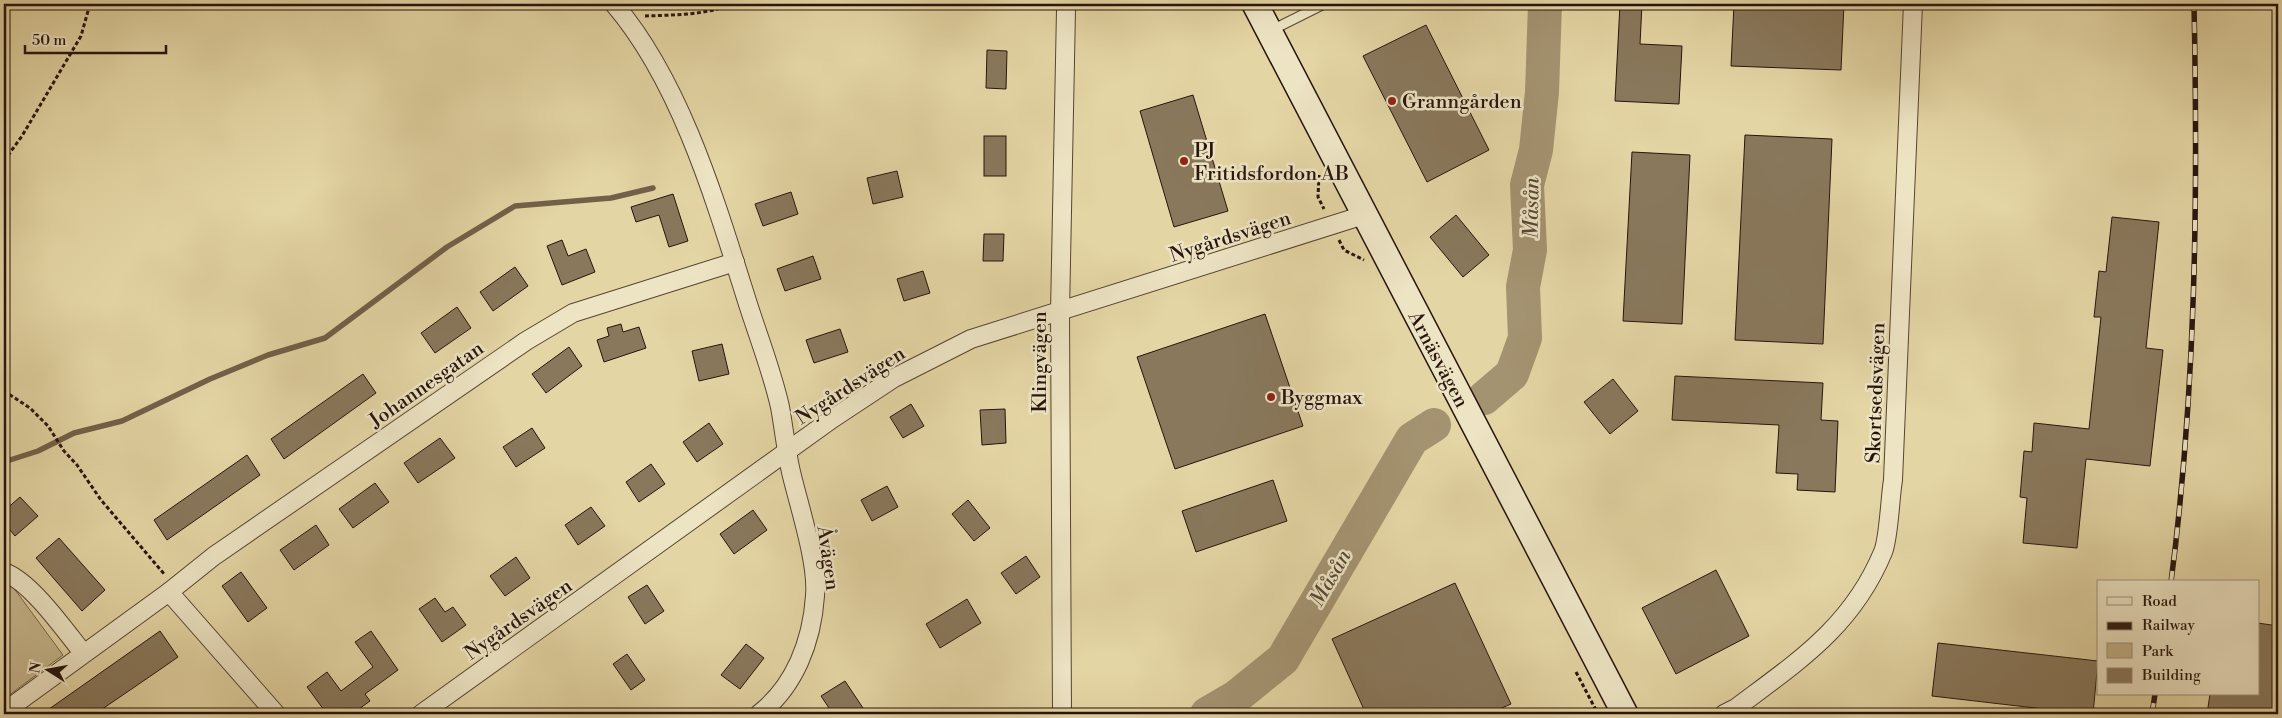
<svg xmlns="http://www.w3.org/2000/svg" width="2282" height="718" font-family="'Libre Bodoni',serif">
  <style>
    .green { fill: #c4b48a; stroke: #76644c }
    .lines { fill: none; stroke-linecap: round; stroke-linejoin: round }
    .stream { stroke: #726049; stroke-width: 5.5 }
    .river { stroke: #a49371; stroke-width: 34 }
    .building { fill: #89785c; stroke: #27140d }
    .lane-casing { stroke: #564433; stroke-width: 11 }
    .street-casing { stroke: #564433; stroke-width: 20 }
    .secondary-casing { stroke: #27140d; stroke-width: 28 }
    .path { stroke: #27140d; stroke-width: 3; stroke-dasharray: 4 2.5; stroke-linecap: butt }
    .lane { stroke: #ede4c4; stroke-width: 9 }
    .street { stroke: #ede4c4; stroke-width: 18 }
    .secondary { stroke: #ede4c4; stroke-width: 25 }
    .rail-casing { stroke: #27140d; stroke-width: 5.5 }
    .rail { stroke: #ede4c4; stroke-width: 4; stroke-dasharray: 11; stroke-linecap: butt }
    .poi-dot { fill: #8f2418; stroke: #ede4c4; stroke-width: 2 }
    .labels { text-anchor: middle; stroke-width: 5; stroke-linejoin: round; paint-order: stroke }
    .poi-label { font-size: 20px; fill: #27140d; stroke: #ede4c4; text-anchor: start }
    .street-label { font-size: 20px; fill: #27140d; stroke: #ede4c4 }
    .water-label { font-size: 21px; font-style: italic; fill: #594735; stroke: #ede4c4 }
  </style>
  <rect width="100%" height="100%" fill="#e4d5a4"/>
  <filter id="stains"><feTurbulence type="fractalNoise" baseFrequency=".004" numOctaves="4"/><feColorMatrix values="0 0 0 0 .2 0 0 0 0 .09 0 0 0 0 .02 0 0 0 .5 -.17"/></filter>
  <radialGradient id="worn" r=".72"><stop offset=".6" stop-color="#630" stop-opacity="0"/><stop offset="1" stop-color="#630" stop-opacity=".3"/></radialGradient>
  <!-- green -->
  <path class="green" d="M4,582L13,587L63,655L4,699Z"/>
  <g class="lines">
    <!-- stream -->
    <path class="stream" d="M4,459L10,460L38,451L74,433L122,421L210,379L268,355L325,338L447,247L515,206L611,198L653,188"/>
    <!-- river -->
    <g class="river">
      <path d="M1484,398L1512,374L1525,338L1523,287L1530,250L1527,185L1536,150L1542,92L1545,4"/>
      <path d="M1207,714L1236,697L1283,659L1412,439L1434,425"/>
    </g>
  </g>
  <!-- building -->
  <g class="building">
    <path d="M1620,4H1642L1640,44L1682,46L1679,104L1615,101Z"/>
    <path d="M1734,4H1844L1841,70L1731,66Z"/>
    <path d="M1426,25L1489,150L1427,182L1363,56Z"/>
    <path d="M987,50L1007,51L1006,89L986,88Z"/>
    <path d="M1193,95L1228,211L1174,227L1140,111Z"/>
    <path d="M1745,135L1832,139L1823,344L1735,340Z"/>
    <rect x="984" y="136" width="22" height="40"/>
    <path d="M1632,152L1690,155L1682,324L1623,321Z"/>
    <path d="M897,171L903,197L873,204L867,178Z"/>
    <path d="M791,192L798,214L763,226L755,204Z"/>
    <path d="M673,194L688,241L669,247L659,215L636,222L631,207Z"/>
    <path d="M1456,215L1489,255L1463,277L1430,237Z"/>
    <path d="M2112,217L2159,222L2146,348L2163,350L2150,466L2086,459L2077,548L2023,543L2027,498L2020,497L2024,451L2032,452L2034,423L2089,429L2101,317H2094L2099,271L2106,272Z"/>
    <path d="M984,234H1004L1003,261H983Z"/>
    <path d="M562,240L568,256L586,249L595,272L562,285L547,246Z"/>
    <path d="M813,256L821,279L785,291L777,269Z"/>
    <path d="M515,267L528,286L493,311L480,292Z"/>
    <path d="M923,271L930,293L904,301L897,279Z"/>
    <path d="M457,307L471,328L435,353L421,333Z"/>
    <path d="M1265,314L1303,426L1175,469L1137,357Z"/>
    <path d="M621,324L623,332L639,327L646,348L604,362L597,340L609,336L607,328Z"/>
    <path d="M840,329L848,352L814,363L806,340Z"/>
    <path d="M722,344L729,374L699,381L692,351Z"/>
    <path d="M569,347L582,366L546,393L532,374Z"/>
    <path d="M363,374L376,393L284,459L271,439Z"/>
    <path d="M1675,376L1823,383L1821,420L1838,421L1835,492L1797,490L1798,474L1776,473L1779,425L1672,420Z"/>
    <path d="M1613,379L1638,411L1610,434L1584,402Z"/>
    <path d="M911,404L924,426L903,438L890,417Z"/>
    <path d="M1005,409L1006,443L982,445L980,410Z"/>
    <path d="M709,423L723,444L697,462L683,442Z"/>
    <path d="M532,428L545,448L516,467L503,447Z"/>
    <path d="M440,438L455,458L418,483L404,463Z"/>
    <path d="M247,455L260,475L167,540L154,520Z"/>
    <path d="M651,464L665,484L639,502L626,482Z"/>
    <path d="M1273,480L1287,521L1196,552L1182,511Z"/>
    <path d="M375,483L389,502L353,528L339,509Z"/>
    <path d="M887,486L898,507L872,521L861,500Z"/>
    <path d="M20,497L38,516L15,536L4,523V511Z"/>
    <path d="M968,500L990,528L974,541L952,514Z"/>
    <path d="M591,507L605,526L578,545L565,525Z"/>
    <path d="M753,510L767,530L734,554L720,534Z"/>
    <path d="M316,525L329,545L294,570L280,550Z"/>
    <path d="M59,538L105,590L82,611L36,558Z"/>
    <path d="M1026,556L1040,577L1016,594L1001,573Z"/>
    <path d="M516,557L530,578L505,596L490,576Z"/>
    <path d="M1716,570L1749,636L1676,674L1642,608Z"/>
    <path d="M241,572L267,608L248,622L222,586Z"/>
    <path d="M1455,583L1511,704L1488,714H1366L1332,639Z"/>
    <path d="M647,585L664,611L645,624L628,597Z"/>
    <path d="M435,598L445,612L453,607L466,625L442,642L419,609Z"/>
    <path d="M967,599L981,623L940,648L926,624Z"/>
    <path d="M2258,623L2278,626V714H2207L2210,694H2258Z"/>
    <path d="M160,631L178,657L155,673L95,714H42Z"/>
    <path d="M371,631L398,670L365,694L370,701L352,714H327L307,687L327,672L341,691L373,667L355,642Z"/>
    <path d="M1938,643L2098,661L2093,714H2043L2044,709L1932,696Z"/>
    <path d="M746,644L764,658L740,689L721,675Z"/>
    <path d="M627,654L645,680L631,690L613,664Z"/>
    <path d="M845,681L867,714H833L821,696Z"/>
  </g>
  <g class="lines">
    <!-- lane casing -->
    <g class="lane-casing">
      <path id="lane" d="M1272,30L1324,4"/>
    </g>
    <!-- street casing -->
    <g class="street-casing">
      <g id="street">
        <path d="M614,4C681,82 716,203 747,301C758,336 772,371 780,407C784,429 786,450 791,472C799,506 818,563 815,596C812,641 795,686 759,714"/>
        <path d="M4,572C31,582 64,629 83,653"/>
        <path d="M169,592L276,714"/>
        <path d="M4,712L169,592L214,556L526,341L573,313L735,262"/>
        <path d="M421,714L832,419L894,378L971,339L1364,215"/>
        <path d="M1062,714L1060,312L1066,10"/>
        <path d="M1724,714L1736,708C1797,662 1852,627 1883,552C1889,538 1890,497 1893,480L1913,4"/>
      </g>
    </g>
    <!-- secondary casing -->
    <g class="secondary-casing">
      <path id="secondary" d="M1255,4L1625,714"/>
    </g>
    <!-- path -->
    <g class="path">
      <path d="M645,16C674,15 706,15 733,4"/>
      <path d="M4,161L22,136L81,36L90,4"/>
      <path d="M1319,175L1318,197L1324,209"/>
      <path d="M1339,240L1344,250L1364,260"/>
      <path d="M4,391L30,408L48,426L64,451L77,465L101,500L165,575"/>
      <path d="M1576,672L1598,714"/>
    </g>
    <!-- lane -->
    <use href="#lane" class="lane"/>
    <!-- street -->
    <use href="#street" class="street"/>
    <!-- secondary -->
    <use href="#secondary" class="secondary"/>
    <!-- rail casing -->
    <g class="rail-casing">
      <g id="rail">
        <path d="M2171,582C2196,390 2198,197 2194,4"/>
        <path d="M2152,714L2155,694"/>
      </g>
    </g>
    <!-- rail -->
    <use href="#rail" class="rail"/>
  </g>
  <!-- markers -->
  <g class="poi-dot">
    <circle cx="1392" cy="101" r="5"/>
    <circle cx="1184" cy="161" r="5"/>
    <circle cx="1271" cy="397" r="5"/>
  </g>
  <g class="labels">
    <!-- poi labels -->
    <g class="poi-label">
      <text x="1402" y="108">Granngården</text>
      <text x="1194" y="157">PJ<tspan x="1194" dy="23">Fritidsfordon AB</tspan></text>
      <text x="1281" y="404">Byggmax</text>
    </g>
    <!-- street labels -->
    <g class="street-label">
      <text transform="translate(1230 236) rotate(-18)" y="7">Nygårdsvägen</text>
      <text transform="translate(1439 359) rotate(62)" y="7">Arnäsvägen</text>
      <text transform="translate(1039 362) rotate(-90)" y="7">Klingvägen</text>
      <text transform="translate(426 384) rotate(-35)" y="7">Johannesgatan</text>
      <text transform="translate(850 385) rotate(-33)" y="7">Nygårdsvägen</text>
      <text transform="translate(1875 393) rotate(-88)" y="7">Skortsedsvägen</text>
      <text transform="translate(829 558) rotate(82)" y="7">Åvägen</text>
      <text transform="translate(518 619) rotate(-35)" y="7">Nygårdsvägen</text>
    </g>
    <!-- water labels -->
    <g class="water-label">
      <text transform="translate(1531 208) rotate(-89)" y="7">Måsån</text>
      <text transform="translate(1330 578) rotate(-60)" y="7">Måsån</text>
    </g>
  </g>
  <!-- margin -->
  <rect width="2282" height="718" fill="none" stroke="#e4d5a4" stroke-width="20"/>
  <rect x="5" y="5" width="2272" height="708" fill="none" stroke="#27140d" stroke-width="2.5"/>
  <rect x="10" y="10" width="2262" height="698" fill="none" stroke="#27140d"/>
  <!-- legend -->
  <rect x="2097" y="580" width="162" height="115" fill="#ede4c4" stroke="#9e917b"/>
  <rect x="2107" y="597" width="25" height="8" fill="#ede4c4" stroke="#9e917b"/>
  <text x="2142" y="606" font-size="15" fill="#27140d">Road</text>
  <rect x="2107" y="622" width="25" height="8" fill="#27140d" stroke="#9e917b"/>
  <text x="2142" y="630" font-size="15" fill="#27140d">Railway</text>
  <rect x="2107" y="643" width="25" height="15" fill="#c4b48a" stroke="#9e917b"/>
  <text x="2142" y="656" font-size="15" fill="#27140d">Park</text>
  <rect x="2107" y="668" width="25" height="15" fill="#89785c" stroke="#9e917b"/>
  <text x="2142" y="680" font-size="15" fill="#27140d">Building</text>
  <!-- north arrow -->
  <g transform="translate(48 670) rotate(281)" stroke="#ede4c4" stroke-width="4" paint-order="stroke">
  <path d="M0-4L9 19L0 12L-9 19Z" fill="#27140d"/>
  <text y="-8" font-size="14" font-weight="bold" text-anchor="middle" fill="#27140d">N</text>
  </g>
  <!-- scale -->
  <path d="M25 45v8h141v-8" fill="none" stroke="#27140d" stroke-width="2.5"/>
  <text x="32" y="45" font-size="15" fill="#27140d" stroke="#ede4c4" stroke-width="4" paint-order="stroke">50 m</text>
  <rect width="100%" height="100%" filter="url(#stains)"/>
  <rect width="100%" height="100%" fill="url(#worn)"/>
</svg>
